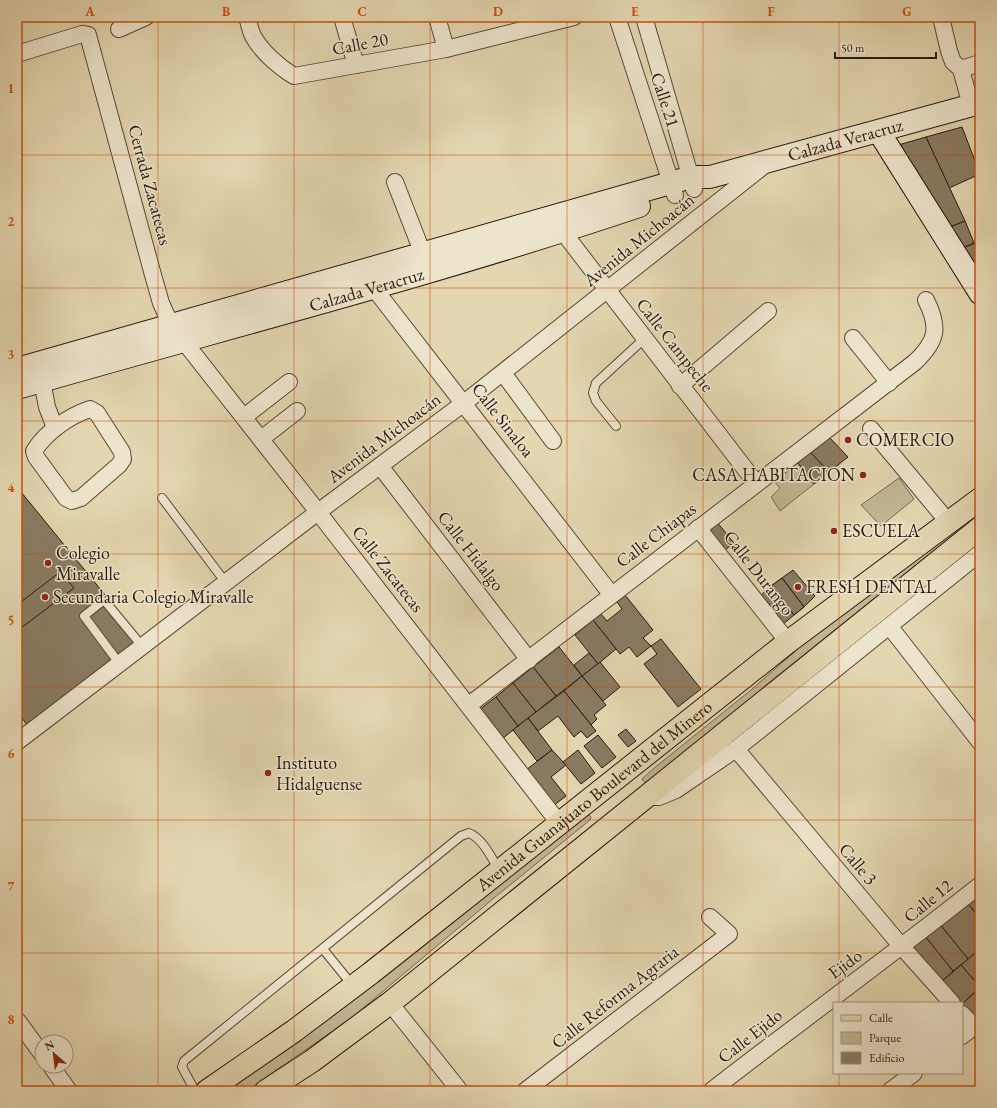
<svg xmlns="http://www.w3.org/2000/svg" width="997" height="1108" font-family="'EB Garamond',serif">
  <style>
    .green { fill: #c3b694; stroke: #766851 }
    .building { fill: #897b62; stroke: #28190e }
    .lines { fill: none; stroke-linecap: round; stroke-linejoin: round }
    .lane-casing { stroke: #574836; stroke-width: 10 }
    .street-casing { stroke: #574836; stroke-width: 18 }
    .secondary-casing { stroke: #28190e; stroke-width: 24 }
    .primary-casing { stroke: #28190e; stroke-width: 24 }
    .lane { stroke: #ede4cc; stroke-width: 8 }
    .street { stroke: #ede4cc; stroke-width: 16 }
    .secondary { stroke: #ede4cc; stroke-width: 22 }
    .primary { stroke: #e3d6b0; stroke-width: 22 }
    .grid { fill: none; stroke: #cb4f0c; stroke-width: 1; stroke-opacity: 0.55 }
    .poi-dot { fill: #8f2418; stroke: #ede4cc; stroke-width: 1.5 }
    .labels { text-anchor: middle; stroke-width: 3; stroke-linejoin: round; paint-order: stroke }
    .street-label { font-size: 18px; fill: #28190e; stroke: #ede4cc }
    .poi-label { font-size: 18px; fill: #28190e; stroke: #ede4cc; text-anchor: start }
    .neatline { fill: none; stroke: #cb4f0c; stroke-width: 1.5 }
    .grid-label { font-size: 13px; text-anchor: middle; font-weight: bold; fill: #cb4f0c }
  </style>
  <rect width="100%" height="100%" fill="#e3d6b0"/>
  <filter id="stains"><feTurbulence type="fractalNoise" baseFrequency=".005" numOctaves="4"/><feColorMatrix values="0 0 0 0 .2 0 0 0 0 .09 0 0 0 0 .02 0 0 0 .5 -.17"/></filter>
  <radialGradient id="worn" r=".72"><stop offset=".6" stop-color="#630" stop-opacity="0"/><stop offset="1" stop-color="#630" stop-opacity=".3"/></radialGradient>
  <!-- green -->
  <g class="green">
    <path d="M798,463L814,484L780,511L771,497L780,488L774,481Z"/>
    <path d="M899,478L914,499L881,526L861,505Z"/>
    <path d="M971,519L974,520L658,775L645,783L642,779L653,769L751,690L824,626Z"/>
    <path d="M589,815L591,817L590,820L494,898L350,1019L246,1091H221L585,816Z"/>
  </g>
  <!-- building -->
  <g class="building">
    <path d="M962,127L980,174L949,188L926,137Z"/>
    <path d="M926,137L965,221L945,229L895,146Z"/>
    <path d="M965,221L974,243L958,250L945,229Z"/>
    <path d="M980,241V277L958,250Z"/>
    <path d="M829,437L848,457L829,472L810,452Z"/>
    <path d="M810,452L829,472L814,484L798,463Z"/>
    <path d="M17,487L141,639L27,725L17,711Z"/>
    <path d="M717,522L734,543L721,553L706,532Z"/>
    <path d="M793,570L815,596L804,607L782,578Z"/>
    <path d="M60,572L74,588L17,631V605Z"/>
    <path d="M782,578L804,607L794,615L771,586Z"/>
    <path d="M782,578L804,607L794,615L771,586Z"/>
    <path d="M771,586L794,615L782,625L759,597Z"/>
    <path d="M625,595L653,630L643,638L651,646L637,657L629,647L620,654L593,620L601,614L607,621L622,609L617,602Z"/>
    <path d="M593,620L616,649L598,664L575,635Z"/>
    <path d="M661,639L701,689L678,707L644,664L657,654L651,646Z"/>
    <path d="M559,647L582,676L556,696L533,667Z"/>
    <path d="M589,653L598,664L582,676L574,665Z"/>
    <path d="M600,662L620,687L603,701L582,676Z"/>
    <path d="M533,667L556,696L536,712L513,683Z"/>
    <path d="M582,676L606,705L594,715L597,719L591,725L564,691Z"/>
    <path d="M513,683L536,712L518,726L496,697Z"/>
    <path d="M564,691L596,731L587,738L581,731L574,737L558,716L538,731L528,718Z"/>
    <path d="M496,697L518,726L502,739L479,710Z"/>
    <path d="M528,718L552,750L537,761L513,730Z"/>
    <path d="M626,729L636,741L628,747L618,735Z"/>
    <path d="M598,735L616,757L602,768L584,746Z"/>
    <path d="M552,750L566,765L551,777L566,796L553,806L526,770Z"/>
    <path d="M578,750L595,773L581,784L563,762Z"/>
    <path d="M980,895V919L966,901Z"/>
    <path d="M966,901L980,919V949L968,959L939,923Z"/>
    <path d="M939,923L968,959L953,971L924,935Z"/>
    <path d="M924,935L953,971L940,983L912,947Z"/>
    <path d="M980,949V987L961,965Z"/>
    <path d="M961,965L980,987L962,1004L957,1003L940,983Z"/>
    <path d="M980,988V1012L971,1019L962,1008V1004Z"/>
  </g>
  <g class="lines">
    <!-- lane casing -->
    <g class="lane-casing">
      <g id="lane">
        <path d="M616,426L596,401L593,393L596,383L644,339"/>
        <path d="M162,498L226,583"/>
        <path d="M119,663L84,616L104,600L142,646"/>
        <path d="M323,949L353,986"/>
        <path d="M195,1091L182,1067L184,1061L461,836L469,833C483,839 491,857 499,870"/>
      </g>
    </g>
    <!-- street casing -->
    <g class="street-casing">
      <g id="street">
        <path d="M247,17C249,23 250,30 253,36C261,51 279,67 294,76L446,49L574,17"/>
        <path d="M342,17L356,65"/>
        <path d="M437,17L446,49"/>
        <path d="M617,17L675,195"/>
        <path d="M644,17L694,189"/>
        <path d="M941,17L949,51L953,62L961,69L971,106"/>
        <path d="M119,29L146,17"/>
        <path d="M17,54L82,34L88,35L153,275L161,303L171,325L318,512L559,823"/>
        <path d="M961,69L980,63"/>
        <path d="M395,182L423,254"/>
        <path d="M563,232L756,483"/>
        <path d="M370,280L373,287L611,594"/>
        <path d="M853,338L889,383"/>
        <path d="M503,373L553,441"/>
        <path d="M42,381L47,407L55,428"/>
        <path d="M680,386L768,311"/>
        <path d="M90,409L97,413L122,452L123,459L119,465L81,498L72,501L66,498L36,457L34,451C46,432 69,416 90,409Z"/>
        <path d="M244,417L289,382"/>
        <path d="M871,429L949,523"/>
        <path d="M261,439L297,411"/>
        <path d="M380,466L529,660"/>
        <path d="M698,528L788,642"/>
        <path d="M890,627L980,742"/>
        <path d="M469,705L915,362C937,341 940,328 926,300"/>
        <path d="M17,742L318,512L464,403L766,164"/>
        <path d="M736,749L902,947L952,1003"/>
        <path d="M648,797H659L676,790L736,749L980,553"/>
        <path d="M390,1003L460,1091"/>
        <path d="M962,1014L974,1027"/>
        <path d="M17,1020L42,1054"/>
        <path d="M962,1036L980,1022"/>
        <path d="M51,1066L69,1091"/>
        <path d="M525,1091L729,934L710,917"/>
        <path d="M711,1091C800,1022 892,955 980,885"/>
        <path d="M890,1091L914,1073"/>
      </g>
    </g>
    <!-- secondary casing -->
    <g class="secondary-casing">
      <g id="secondary">
        <path d="M879,132L980,293"/>
        <path id="s1" d="M17,369L660,186L691,177H710L980,103"/>
        <path id="s2" d="M17,388C225,328 434,275 639,206"/>
      </g>
    </g>
    <!-- primary casing -->
    <g class="primary-casing">
      <g id="primary">
        <path id="s3" d="M207,1091L294,1031L371,973L788,642L980,499"/>
        <path d="M266,1091L312,1061L390,1003L980,528"/>
      </g>
    </g>
    <!-- lane -->
    <use href="#lane" class="lane"/>
    <!-- street -->
    <use href="#street" class="street"/>
    <!-- secondary -->
    <use href="#secondary" class="secondary"/>
    <!-- primary -->
    <use href="#primary" class="primary"/>
  </g>
  <!-- grid -->
  <path class="grid" d="M158,17V1091M294,17V1091M430,17V1091M567,17V1091M703,17V1091M839,17V1003M17,155H980M17,288H980M17,421H980M17,554H980M17,687H980M17,820H980M17,953H980M839,1073V1091"/>
  <!-- markers -->
  <g class="poi-dot">
    <circle cx="848" cy="440" r="4"/>
    <circle cx="863" cy="475" r="4"/>
    <circle cx="834" cy="531" r="4"/>
    <circle cx="48" cy="563" r="4"/>
    <circle cx="798" cy="587" r="4"/>
    <circle cx="45" cy="597" r="4"/>
    <circle cx="268" cy="773" r="4"/>
  </g>
  <g class="labels">
    <!-- street labels -->
    <g class="street-label">
      <text transform="translate(360 44) rotate(-11)" y="6">Calle 20</text>
      <text transform="translate(665 100) rotate(72)" y="6">Calle 21</text>
      <text dy="6" stroke="none"><textPath href="#s1" startOffset="860">Calzada Veracruz</textPath></text>
      <text transform="translate(150 185) rotate(75)" y="6">Cerrada Zacatecas</text>
      <text transform="translate(639 240) rotate(-39)" y="6">Avenida Michoacán</text>
      <text dy="6" stroke="none"><textPath href="#s2" startOffset="363">Calzada Veracruz</textPath></text>
      <text transform="translate(675 345) rotate(52)" y="6">Calle Campeche</text>
      <text transform="translate(503 420) rotate(52)" y="6">Calle Sinaloa</text>
      <text transform="translate(384 438) rotate(-37)" y="6">Avenida Michoacán</text>
      <text transform="translate(656 535) rotate(-37)" y="6">Calle Chiapas</text>
      <text transform="translate(471 551) rotate(52)" y="6">Calle Hidalgo</text>
      <text transform="translate(388 569) rotate(52)" y="6">Calle Zacatecas</text>
      <text transform="translate(759 573) rotate(52)" y="6">Calle Durango</text>
      <text dy="6" stroke="none"><textPath href="#s3" startOffset="487">Avenida Guanajuato Boulevard del Minero</textPath></text>
      <text transform="translate(858 864) rotate(50)" y="6">Calle 3</text>
      <text transform="translate(928 901) rotate(-39)" y="6">Calle 12</text>
      <text transform="translate(845 964) rotate(-36)" y="6">Ejido</text>
      <text transform="translate(615 997) rotate(-38)" y="6">Calle Reforma Agraria</text>
      <text transform="translate(750 1036) rotate(-38)" y="6">Calle Ejido</text>
    </g>
    <!-- poi labels -->
    <g class="poi-label">
      <text x="856" y="446">COMERCIO</text>
      <text x="855" y="481" text-anchor="end">CASA HABITACION</text>
      <text x="842" y="537">ESCUELA</text>
      <text x="56" y="559">Colegio<tspan x="56" dy="21">Miravalle</tspan></text>
      <text x="806" y="593">FRESH DENTAL</text>
      <text x="53" y="603">Secundaria Colegio Miravalle</text>
      <text x="276" y="769">Instituto<tspan x="276" dy="21">Hidalguense</tspan></text>
    </g>
  </g>
  <!-- margin -->
  <rect width="997" height="1108" fill="none" stroke="#e3d6b0" stroke-width="44"/>
  <!-- legend -->
  <rect x="833" y="1002" width="130" height="72" fill="#ede4cc" stroke="#9e9380"/>
  <rect x="841" y="1015" width="20" height="6" fill="#e3d6b0" stroke="#9e9380"/>
  <text x="869" y="1022" font-size="12" fill="#28190e">Calle</text>
  <rect x="841" y="1032" width="20" height="12" fill="#c3b694" stroke="#9e9380"/>
  <text x="869" y="1042" font-size="12" fill="#28190e">Parque</text>
  <rect x="841" y="1052" width="20" height="12" fill="#897b62" stroke="#9e9380"/>
  <text x="869" y="1062" font-size="12" fill="#28190e">Edificio</text>
  <!-- north arrow -->
  <g transform="translate(54 1054) rotate(332)"><circle r="19" fill="#ede4cc" stroke="#9e9380"/>
  <path d="M0-3L7 15L0 10L-7 15Z" fill="#8f2418"/>
  <text y="-6" font-size="11" font-weight="bold" text-anchor="middle" fill="#28190e">N</text>
  </g>
  <!-- scale -->
  <path d="M835 52v6h101v-6" fill="none" stroke="#28190e" stroke-width="2"/>
  <text x="841" y="52" font-size="12" fill="#28190e" stroke="#ede4cc" stroke-width="3" paint-order="stroke">50 m</text>
  <rect x="22" y="22" width="953" height="1064" class="neatline"/>
  <g class="grid-label">
    <text x="90" y="16">A</text>
    <text x="226" y="16">B</text>
    <text x="362" y="16">C</text>
    <text x="498" y="16">D</text>
    <text x="635" y="16">E</text>
    <text x="771" y="16">F</text>
    <text x="907" y="16">G</text>
    <text x="11" y="93">1</text>
    <text x="11" y="226">2</text>
    <text x="11" y="359">3</text>
    <text x="11" y="492">4</text>
    <text x="11" y="625">5</text>
    <text x="11" y="758">6</text>
    <text x="11" y="891">7</text>
    <text x="11" y="1024">8</text>
  </g>
  <rect width="100%" height="100%" filter="url(#stains)"/>
  <rect width="100%" height="100%" fill="url(#worn)"/>
</svg>
